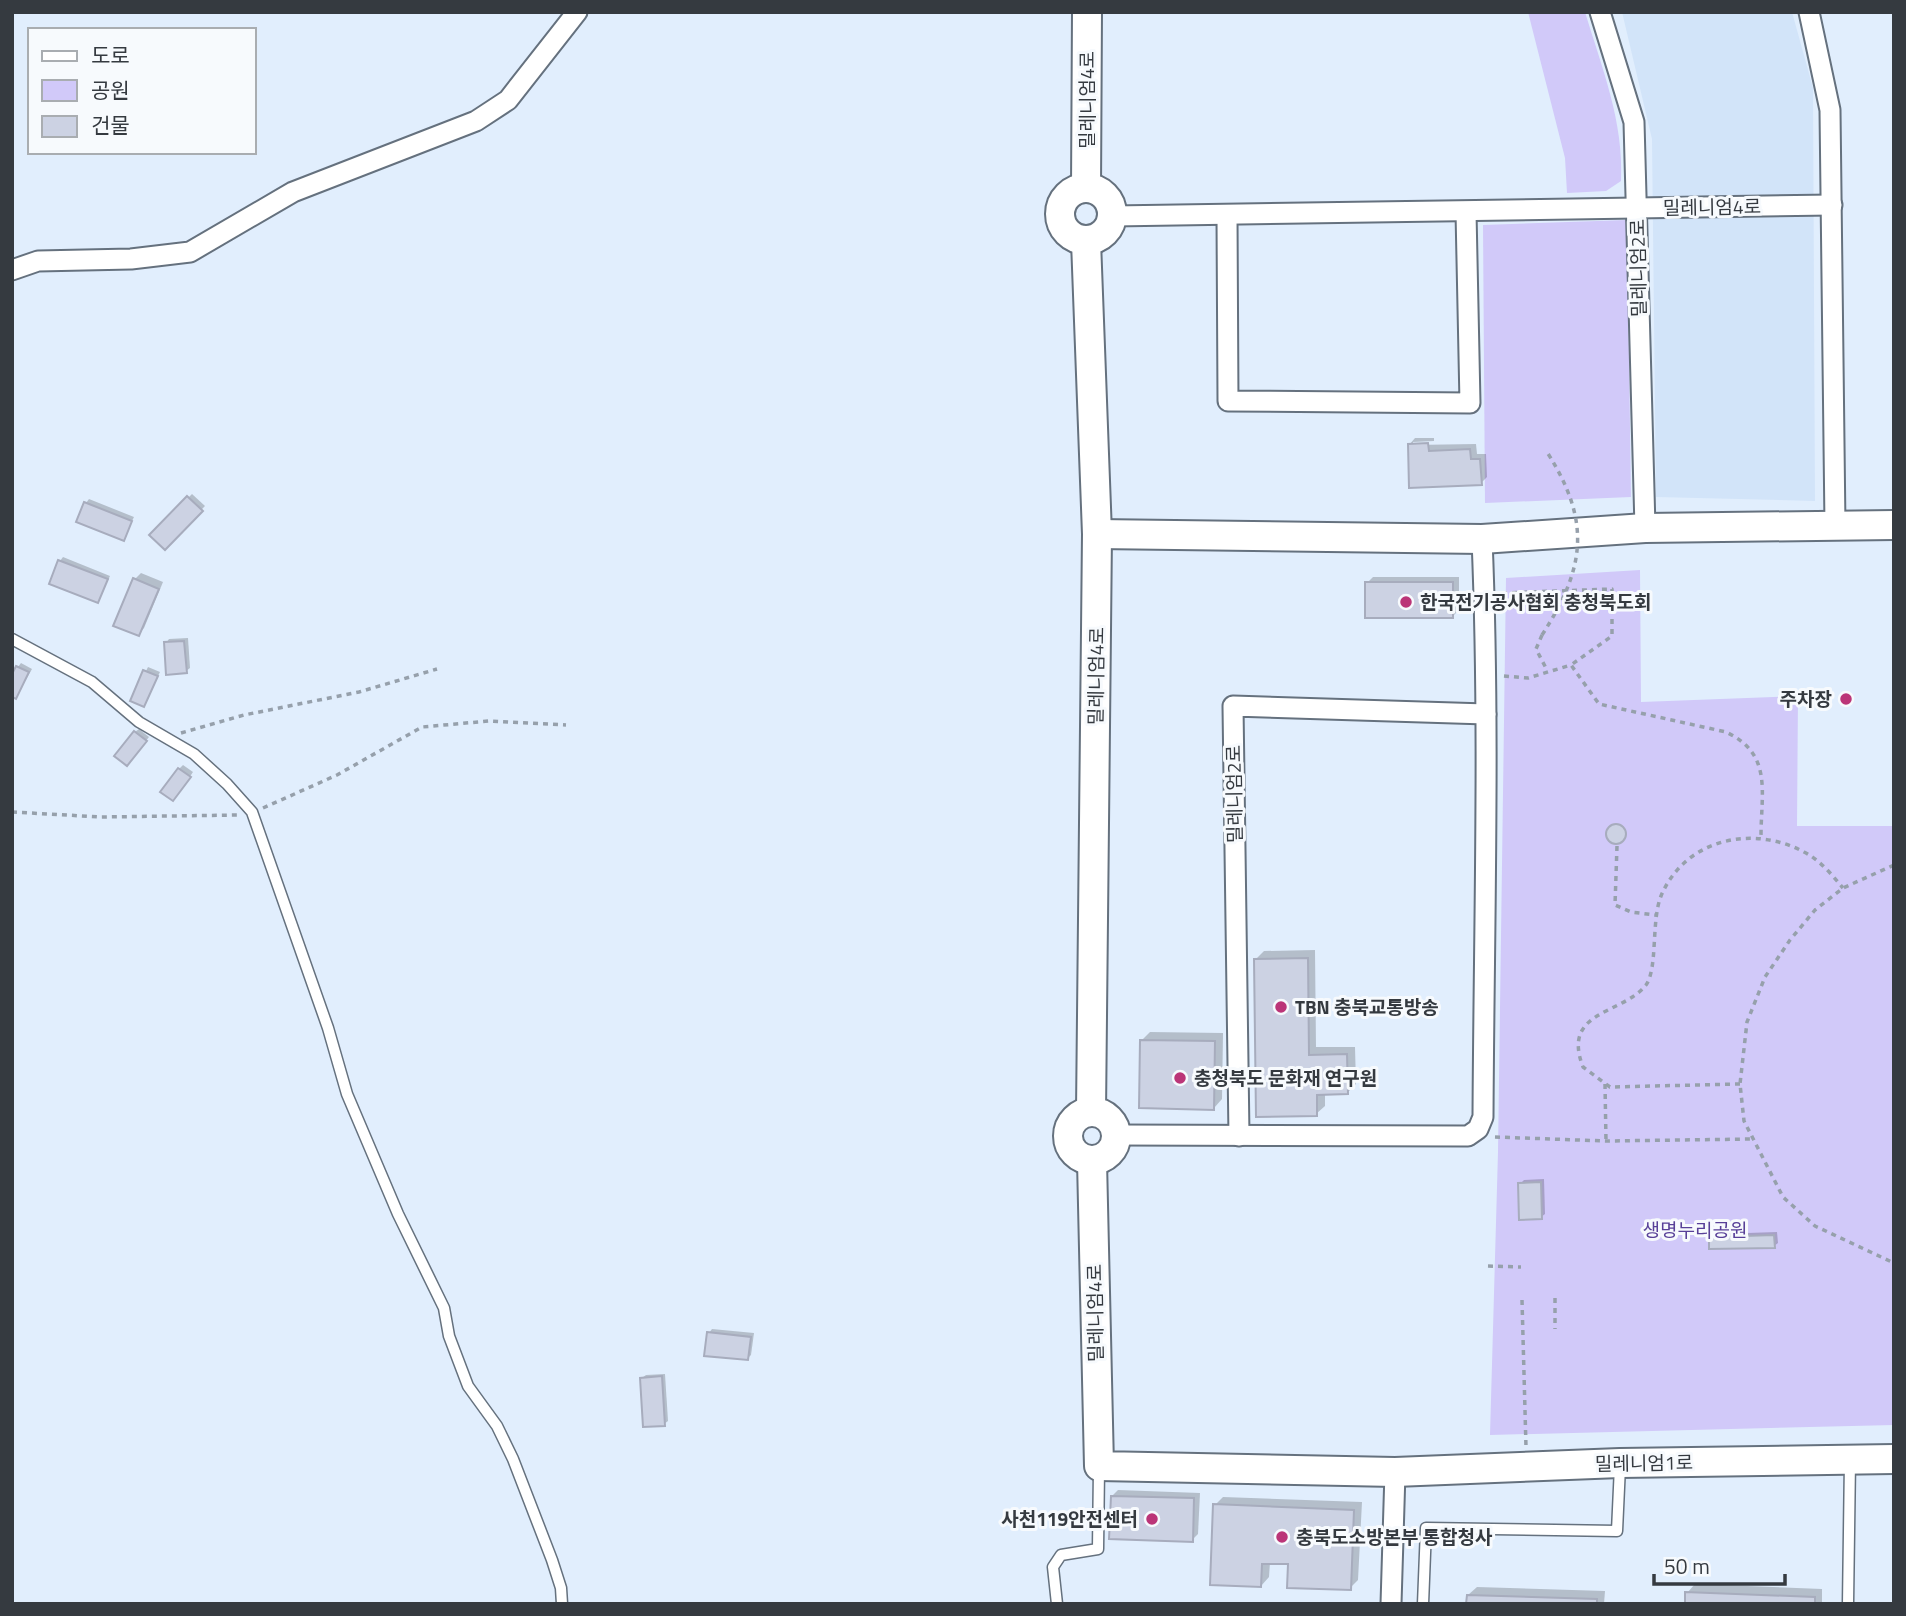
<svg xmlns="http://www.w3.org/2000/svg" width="1906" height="1616" font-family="'Titillium Web','Noto Sans KR',sans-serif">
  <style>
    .built { fill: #d2e4f9 }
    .green { fill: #d1c9f9 }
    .shadow { fill: #0003 }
    .building { fill: #ccd2e3; stroke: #a7acbd; stroke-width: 2 }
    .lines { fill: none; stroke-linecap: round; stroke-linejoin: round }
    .lane-casing { stroke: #65717e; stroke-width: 13 }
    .street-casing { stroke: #65717e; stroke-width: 23 }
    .secondary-casing { stroke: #65717e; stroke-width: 32 }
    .path { stroke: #96a0ab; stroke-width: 3.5; stroke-dasharray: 5 5; stroke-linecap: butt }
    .lane { stroke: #fff; stroke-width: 10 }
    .street { stroke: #fff; stroke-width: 19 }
    .secondary { stroke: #fff; stroke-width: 28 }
    .path-bridge { stroke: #96a0ab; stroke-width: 3.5; stroke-dasharray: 5 5; stroke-linecap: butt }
    .poi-dot { fill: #bb3578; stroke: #f7fafd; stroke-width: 2.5 }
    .labels { text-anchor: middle; stroke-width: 6; stroke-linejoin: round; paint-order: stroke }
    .street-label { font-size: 19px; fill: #353a40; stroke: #f7fafd }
    .poi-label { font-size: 19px; font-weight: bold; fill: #353a40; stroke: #f7fafd; text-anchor: start }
    .park-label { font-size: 19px; fill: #584098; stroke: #f7fafd }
  </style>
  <rect width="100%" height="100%" fill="#e1eefd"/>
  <!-- built -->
  <path class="built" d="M1622,12H1792L1813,88L1815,501L1656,497L1652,139Z"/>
  <!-- green -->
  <g class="green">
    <path d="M1528,12H1585C1602,68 1624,122 1621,181L1606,191L1567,193L1565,158Z"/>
    <path d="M1627,220L1631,497L1485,503L1483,225Z"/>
    <path d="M1640,570L1641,702L1798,696L1797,826H1894V1425L1490,1435L1498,1152L1506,578Z"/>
  </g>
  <!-- shadow -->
  <g class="shadow">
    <path d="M1415,438H1434V441L1413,442V445L1476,444L1477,454H1486L1487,477L1481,483L1409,445Z"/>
    <path d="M192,494L205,506L165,547L152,534Z"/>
    <path d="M89,499L134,517L123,539L86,503Z"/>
    <path d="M63,557L110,576L98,601L60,561Z"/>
    <path d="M141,573L163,582L144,628L138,634L135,579Z"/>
    <path d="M1373,577H1459V610L1453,616L1367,583Z"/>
    <path d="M188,638L190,668L186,671L166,643L169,639Z"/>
    <path d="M21,663L32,669L16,697L18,667Z"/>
    <path d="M148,667L160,672L144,705L132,700Z"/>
    <path d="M139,729L149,737L130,760L135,732Z"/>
    <path d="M183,765L193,772L177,796L179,769Z"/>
    <circle cx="1617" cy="833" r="9"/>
    <path d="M1315,950L1316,1047H1355L1356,1084L1347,1093H1325V1106L1316,1114L1256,959L1264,951Z"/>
    <path d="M1150,1032L1223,1033L1222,1099L1214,1108L1142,1040Z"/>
    <path d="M1544,1179L1545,1214L1541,1217L1520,1184L1524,1180Z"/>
    <path d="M1747,1229V1233L1777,1232L1778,1243L1774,1246L1711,1236L1714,1233Z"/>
    <path d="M712,1329L754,1333L751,1355L748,1358L709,1333Z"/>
    <path d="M665,1374L668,1421L664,1424L642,1378L646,1375Z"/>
    <path d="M1118,1490L1200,1493L1198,1534L1192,1540L1112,1496Z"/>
    <path d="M1223,1497L1362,1502L1358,1580L1350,1588L1289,1563L1270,1562L1269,1577L1261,1586L1215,1505Z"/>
    <path d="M1695,1584L1822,1589V1604H1686L1687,1593Z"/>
    <path d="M1477,1587L1605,1591L1604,1604H1468V1595Z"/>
  </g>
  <!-- building -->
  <g class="building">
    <path d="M1428,443L1429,451L1470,449L1471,459H1480L1482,485L1409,488L1408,444Z"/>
    <path d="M187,496L203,511L165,550L149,535Z"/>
    <path d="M84,502L132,521L124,541L76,522Z"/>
    <path d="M58,560L108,579L98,603L49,584Z"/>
    <path d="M133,578L159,589L139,636L113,626Z"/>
    <rect x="1365" y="582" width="88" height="36"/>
    <path d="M184,641L187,673L166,675L164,642Z"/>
    <path d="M16,666L29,672L16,699L12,697V674Z"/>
    <path d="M143,670L158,676L144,707L130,701Z"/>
    <path d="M134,731L147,741L127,766L114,756Z"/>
    <path d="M178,768L191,777L173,801L160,792Z"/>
    <circle cx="1616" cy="834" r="10"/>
    <path d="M1308,958L1309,1055L1347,1054L1348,1094L1317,1095V1116L1256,1117L1254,959Z"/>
    <path d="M1140,1040L1215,1041L1214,1110L1139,1108Z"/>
    <path d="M1541,1182L1542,1219L1519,1220L1518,1183Z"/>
    <path d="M1729,1232H1744V1236L1774,1235L1775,1248L1709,1249V1236H1730Z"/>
    <path d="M707,1332L751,1337L748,1360L704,1356Z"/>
    <path d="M662,1376L665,1426L643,1427L640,1378Z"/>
    <path d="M1111,1496L1194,1498L1193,1542L1109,1539Z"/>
    <path d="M1213,1504L1354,1510L1351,1590L1287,1588L1288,1564H1262L1261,1587L1210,1585Z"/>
    <path d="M1685,1592L1815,1597V1604H1685Z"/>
    <path d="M1467,1595L1597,1599V1604H1466Z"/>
  </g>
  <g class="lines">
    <!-- lane casing -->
    <g class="lane-casing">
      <g id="lane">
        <path d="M12,639L92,682L139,722L194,754L227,784L252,812L328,1028L347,1094L398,1214L444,1308L449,1336L468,1386L497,1426L513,1459L552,1560L561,1588L562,1604"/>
        <path d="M1057,1604L1053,1567L1061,1555L1098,1549L1099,1468"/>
        <path d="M1423,1604L1426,1528L1617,1531L1620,1466"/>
        <path d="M1848,1604L1850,1460"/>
      </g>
    </g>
    <!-- street casing -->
    <g class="street-casing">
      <g id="street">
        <path d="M1600,12L1634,122L1645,528"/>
        <path d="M1809,12L1830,110L1835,526"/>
        <path d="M1113,216L1832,205"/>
        <path d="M1227,216L1228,401L1470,403L1466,212"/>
        <path d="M12,270L38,261L131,259L190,252L293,192L476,121L508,100L577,12"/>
        <path d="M1117,1135L1468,1136L1478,1129L1483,1117C1484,924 1490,731 1482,539"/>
        <path d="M1239,1136L1233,706L1486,714"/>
        <path d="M1391,1604L1395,1472"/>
      </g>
    </g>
    <!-- secondary casing -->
    <g class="secondary-casing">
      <g id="secondary">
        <circle cx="1086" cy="214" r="26"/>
        <path d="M1086,188L1087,12"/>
        <path d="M1086,241L1097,534L1091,1112"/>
        <path d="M1097,534L1482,539L1645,528L1894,525"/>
        <circle cx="1092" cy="1136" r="24"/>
        <path d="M1092,1161L1099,1466L1395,1472L1620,1463L1894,1459"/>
      </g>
    </g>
    <!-- path -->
    <g class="path">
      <path d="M1502,593L1612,589V636L1571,665"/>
      <path d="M1542,635L1536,649L1547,670"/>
      <path d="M1504,676L1528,678L1571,665L1599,704L1726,732C1773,754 1761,792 1761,836"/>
      <path d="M181,733L244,715L359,692L437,669"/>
      <path d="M263,808L337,775L422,727L489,721L566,725"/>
      <path d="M12,812L101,817L239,815"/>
      <path d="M1617,846L1615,905L1631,912L1655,915"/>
      <path d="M1894,865L1843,888L1815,910L1790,940L1765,977L1747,1022L1740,1084L1744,1121L1783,1197L1815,1226L1894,1263"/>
      <path d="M1605,1084L1606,1141"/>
      <path d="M1740,1084L1610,1087L1583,1067C1561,1010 1622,1015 1646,985C1658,968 1651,921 1661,896C1685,839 1752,824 1804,852C1820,860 1832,875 1843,888"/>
      <path d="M1495,1137L1606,1141L1753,1139"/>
      <path d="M1488,1266L1521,1267"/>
      <path d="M1555,1298V1329"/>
      <path d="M1522,1300L1526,1447"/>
    </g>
    <!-- lane -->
    <use href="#lane" class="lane"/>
    <!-- street -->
    <use href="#street" class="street"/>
    <!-- secondary -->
    <use href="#secondary" class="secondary"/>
    <!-- path-bridge -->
    <path class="path-bridge" d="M1542,635C1586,567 1591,521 1547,452"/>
  </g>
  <!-- markers -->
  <g class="poi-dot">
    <circle cx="1406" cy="602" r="7"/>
    <circle cx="1846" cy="699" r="7"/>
    <circle cx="1281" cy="1007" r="7"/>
    <circle cx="1180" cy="1078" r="7"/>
    <circle cx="1152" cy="1519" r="7"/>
    <circle cx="1282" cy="1537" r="7"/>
  </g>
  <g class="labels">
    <!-- street labels -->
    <g class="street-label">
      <text transform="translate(1087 100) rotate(-90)" y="7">밀레니엄4로</text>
      <text transform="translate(1712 207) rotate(-1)" y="7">밀레니엄4로</text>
      <text transform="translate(1638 268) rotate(-91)" y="7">밀레니엄2로</text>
      <text transform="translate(1096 676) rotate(-89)" y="7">밀레니엄4로</text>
      <text transform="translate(1234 794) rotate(-91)" y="7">밀레니엄2로</text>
      <text transform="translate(1095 1313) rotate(-91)" y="7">밀레니엄4로</text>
      <text transform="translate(1644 1463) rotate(-1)" y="7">밀레니엄1로</text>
    </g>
    <!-- poi labels -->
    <g class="poi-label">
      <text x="1420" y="609">한국전기공사협회 충청북도회</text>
      <text x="1832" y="706" text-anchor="end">주차장</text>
      <text x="1295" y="1014">TBN 충북교통방송</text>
      <text x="1194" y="1085">충청북도 문화재 연구원</text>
      <text x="1138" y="1526" text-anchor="end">사천119안전센터</text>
      <text x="1296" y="1544">충북도소방본부 통합청사</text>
    </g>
    <!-- park labels -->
    <g class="park-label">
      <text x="1695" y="1237">생명누리공원</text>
    </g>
  </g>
  <!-- border -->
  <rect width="1906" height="1616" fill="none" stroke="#353a40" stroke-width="28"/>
  <!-- legend -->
  <rect x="28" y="28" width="228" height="126" fill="#f7fafd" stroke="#a9adb1" stroke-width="2"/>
  <rect x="42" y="51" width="35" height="10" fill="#ffffff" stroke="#a9adb1" stroke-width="2"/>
  <text x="91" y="63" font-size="21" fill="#353a40">도로</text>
  <rect x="42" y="80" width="35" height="21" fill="#d1c9f9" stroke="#a9adb1" stroke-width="2"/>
  <text x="91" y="98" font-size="21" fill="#353a40">공원</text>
  <rect x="42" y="116" width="35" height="21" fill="#ccd2e3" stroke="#a9adb1" stroke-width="2"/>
  <text x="91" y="133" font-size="21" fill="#353a40">건물</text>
  <!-- scale -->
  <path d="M1654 1574v10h131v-10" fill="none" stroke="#353a40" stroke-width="3.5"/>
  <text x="1664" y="1574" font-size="21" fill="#353a40" stroke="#f7fafd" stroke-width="5" paint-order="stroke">50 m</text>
</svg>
